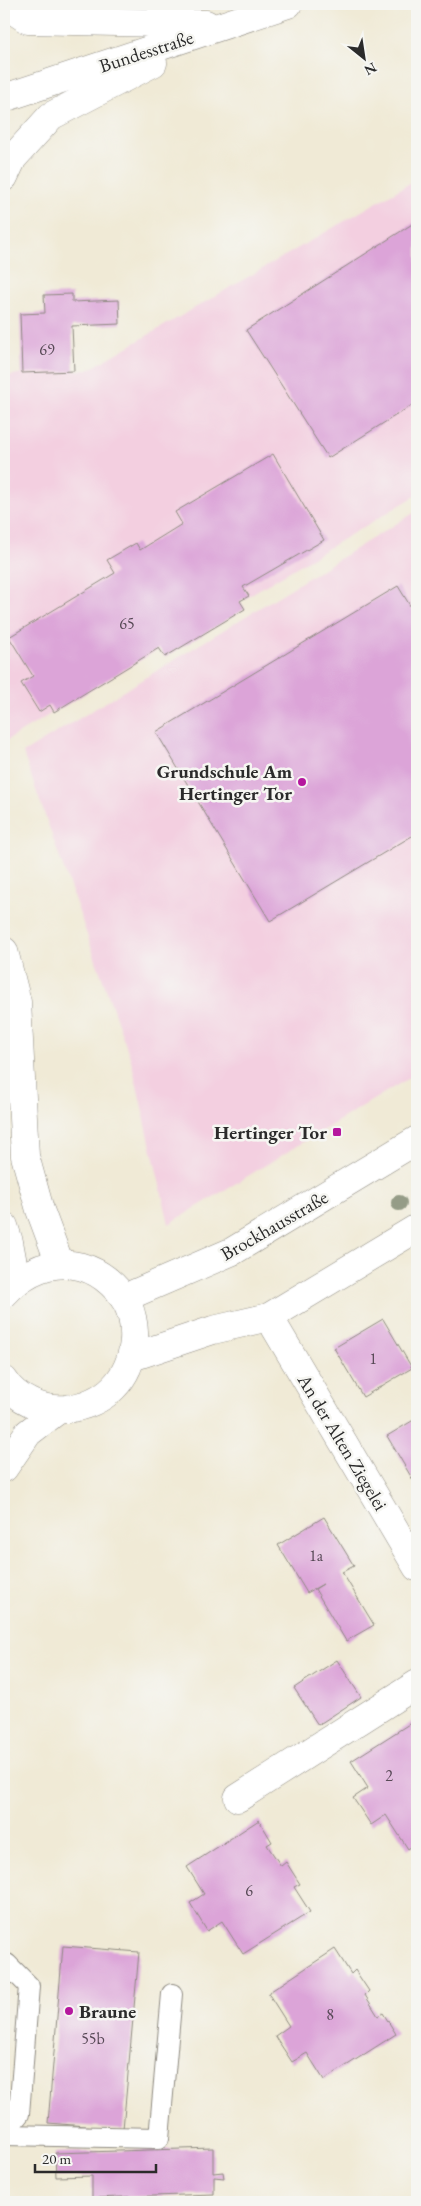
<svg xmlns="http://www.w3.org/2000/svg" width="421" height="2206" font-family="'EB Garamond',serif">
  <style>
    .built { fill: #f3cfe0 }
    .building { fill: #dca4d8 }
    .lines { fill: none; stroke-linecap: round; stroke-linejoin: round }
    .lane-casing { stroke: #8e8a80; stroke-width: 22 }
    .street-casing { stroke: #8e8a80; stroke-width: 29 }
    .secondary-casing { stroke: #8e8a80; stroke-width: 29 }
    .primary-casing { stroke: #8e8a80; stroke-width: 29 }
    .lane { stroke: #fff; stroke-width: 20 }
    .street { stroke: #fff; stroke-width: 28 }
    .secondary { stroke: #fff; stroke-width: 28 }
    .primary { stroke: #fff; stroke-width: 28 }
    .tree { fill: #959c87 }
    .poi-dot { fill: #b5179e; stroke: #f6f6f2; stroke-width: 2 }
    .labels { text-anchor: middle; stroke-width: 5; stroke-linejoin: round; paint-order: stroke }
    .number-label { font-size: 16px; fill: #574956 }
    .street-label { font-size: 19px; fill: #2b2b2b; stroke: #f6f6f2 }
    .poi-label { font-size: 19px; font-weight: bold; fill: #2b2b2b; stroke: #f6f6f2; text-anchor: end }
  </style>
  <rect width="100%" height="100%" fill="#f6f6f2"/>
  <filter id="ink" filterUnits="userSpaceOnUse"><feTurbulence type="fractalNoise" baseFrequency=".02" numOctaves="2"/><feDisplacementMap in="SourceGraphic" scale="10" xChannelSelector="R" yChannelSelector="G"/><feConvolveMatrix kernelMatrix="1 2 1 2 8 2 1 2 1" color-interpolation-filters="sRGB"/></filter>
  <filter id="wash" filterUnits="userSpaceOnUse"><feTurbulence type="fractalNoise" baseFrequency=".0096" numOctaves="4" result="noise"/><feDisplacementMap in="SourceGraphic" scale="20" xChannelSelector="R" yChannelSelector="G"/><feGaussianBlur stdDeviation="1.12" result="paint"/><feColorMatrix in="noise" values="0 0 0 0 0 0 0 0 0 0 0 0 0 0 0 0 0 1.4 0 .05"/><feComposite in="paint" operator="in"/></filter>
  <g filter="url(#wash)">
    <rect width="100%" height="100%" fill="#f0ead6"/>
    <!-- built -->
    <g class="built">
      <path d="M417,179V495L4,742V377L22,373L88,370Z"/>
      <path d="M417,511V1073L169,1224L131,1060L23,753Z"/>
    </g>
    <g id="blocks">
      <!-- building -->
      <g class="building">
        <path d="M417,221V402L328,458L246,330Z"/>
        <path d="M72,294V302L119,300L120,324L72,326L74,371L22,373L20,314L45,313L44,295Z"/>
        <path d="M273,454L324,540L243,587L249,596L240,601L245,609L165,657L159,648L54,712L50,705L39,712L21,683L33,676L9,637L115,573L107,560L136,543L140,550L182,524L175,512Z"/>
        <path d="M398,586L417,617V833L270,921L156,732Z"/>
        <path d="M383,1319L412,1368L363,1397L334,1348Z"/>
        <path d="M417,1418V1477L413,1480L387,1436Z"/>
        <path d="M324,1517L354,1566L342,1572L374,1625L346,1641L315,1589L323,1584L307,1593L278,1545Z"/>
        <path d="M337,1660L361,1697L318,1725L294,1688Z"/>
        <path d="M417,1719V1842L408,1849L386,1815L371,1825L353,1798L368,1788L351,1761Z"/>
        <path d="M259,1820L272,1842L267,1845L281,1866L286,1862L300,1884L294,1887L310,1912L243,1954L222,1921L207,1931L190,1903L204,1894L187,1867Z"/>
        <path d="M63,1946L139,1952L123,2129L48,2123Z"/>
        <path d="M335,1949L351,1974L355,1970L369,1991L365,1995L378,2016L383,2013L396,2034L324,2080L307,2053L292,2062L275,2036L289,2026L268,1993Z"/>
        <path d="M213,2148V2173L223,2172L224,2178L214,2177V2194L92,2198V2176L56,2177L55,2153Z"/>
      </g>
    </g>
  </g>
  <g filter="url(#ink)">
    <use href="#blocks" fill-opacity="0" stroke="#8e8a80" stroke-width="1"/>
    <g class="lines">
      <!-- lane casing -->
      <g class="lane-casing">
        <g id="lane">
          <path d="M4,1964H7L29,1986L19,2114L4,2132"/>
          <path d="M4,2135L159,2138L172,1994"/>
        </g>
      </g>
      <!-- street casing -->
      <g class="street-casing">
        <g id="street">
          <path d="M124,1298L233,1251L417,1140"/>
          <path d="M269,1317L417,1567"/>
          <path d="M132,1357L213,1330L269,1317L417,1228"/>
          <path d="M238,1798L417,1684"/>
        </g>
      </g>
      <!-- secondary casing -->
      <g class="secondary-casing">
        <g id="secondary">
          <path d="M4,951L17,1002L25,1156L40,1210L60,1264"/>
          <path d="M4,1226L9,1242L16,1280"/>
          <path d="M4,1294C40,1255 90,1253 123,1297C132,1309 135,1327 134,1341C130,1380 105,1404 66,1409C43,1411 16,1400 4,1380"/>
          <path d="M4,1468L28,1433L58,1410"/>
        </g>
      </g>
      <!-- primary casing -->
      <g class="primary-casing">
        <g id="primary">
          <path d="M4,4L28,20L206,24"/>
          <path d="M4,98L288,4"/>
          <path d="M4,177L13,158L51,116L153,63"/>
        </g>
      </g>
      <!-- lane -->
      <use href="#lane" class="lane"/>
      <!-- street -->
      <use href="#street" class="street"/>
      <!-- secondary -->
      <use href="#secondary" class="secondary"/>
      <!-- primary -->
      <use href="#primary" class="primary"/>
    </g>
    <!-- trees -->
    <circle class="tree" cx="399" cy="1203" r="8"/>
  </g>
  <!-- markers -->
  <g class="poi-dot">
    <circle cx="302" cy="782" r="5"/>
    <rect x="332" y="1127" width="10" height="10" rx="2.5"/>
    <circle cx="69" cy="2011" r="5"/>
  </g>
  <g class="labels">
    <!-- number labels -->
    <g class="number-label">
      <text x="47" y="355">69</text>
      <text x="127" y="629">65</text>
      <text x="373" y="1364">1</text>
      <text x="316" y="1561">1a</text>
      <text x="389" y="1781">2</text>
      <text x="249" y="1896">6</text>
      <text x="330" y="2020">8</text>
      <text x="93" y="2044">55b</text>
    </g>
    <!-- street labels -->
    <g class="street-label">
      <text transform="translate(146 51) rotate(-18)" y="7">Bundesstraße</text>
      <text transform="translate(274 1225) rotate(-30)" y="7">Brockhausstraße</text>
      <text transform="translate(343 1442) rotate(59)" y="7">An der Alten Ziegelei</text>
    </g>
    <!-- poi labels -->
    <g class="poi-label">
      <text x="292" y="778">Grundschule Am<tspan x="292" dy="22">Hertinger Tor</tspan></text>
      <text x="327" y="1139">Hertinger Tor</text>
      <text x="79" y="2018" text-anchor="start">Braune</text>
    </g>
  </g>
  <!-- margin -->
  <rect width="421" height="2206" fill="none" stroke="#f6f6f2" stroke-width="20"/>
  <!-- north arrow -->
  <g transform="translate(364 58) rotate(150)" stroke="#f6f6f2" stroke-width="4" paint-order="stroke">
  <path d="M0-4L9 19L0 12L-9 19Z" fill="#2b2b2b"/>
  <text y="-8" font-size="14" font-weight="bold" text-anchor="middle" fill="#2b2b2b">N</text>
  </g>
  <!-- scale -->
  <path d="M35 2164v8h121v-8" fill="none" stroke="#2b2b2b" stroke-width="2.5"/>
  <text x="42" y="2164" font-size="15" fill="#2b2b2b" stroke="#f6f6f2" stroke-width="4" paint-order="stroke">20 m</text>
</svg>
